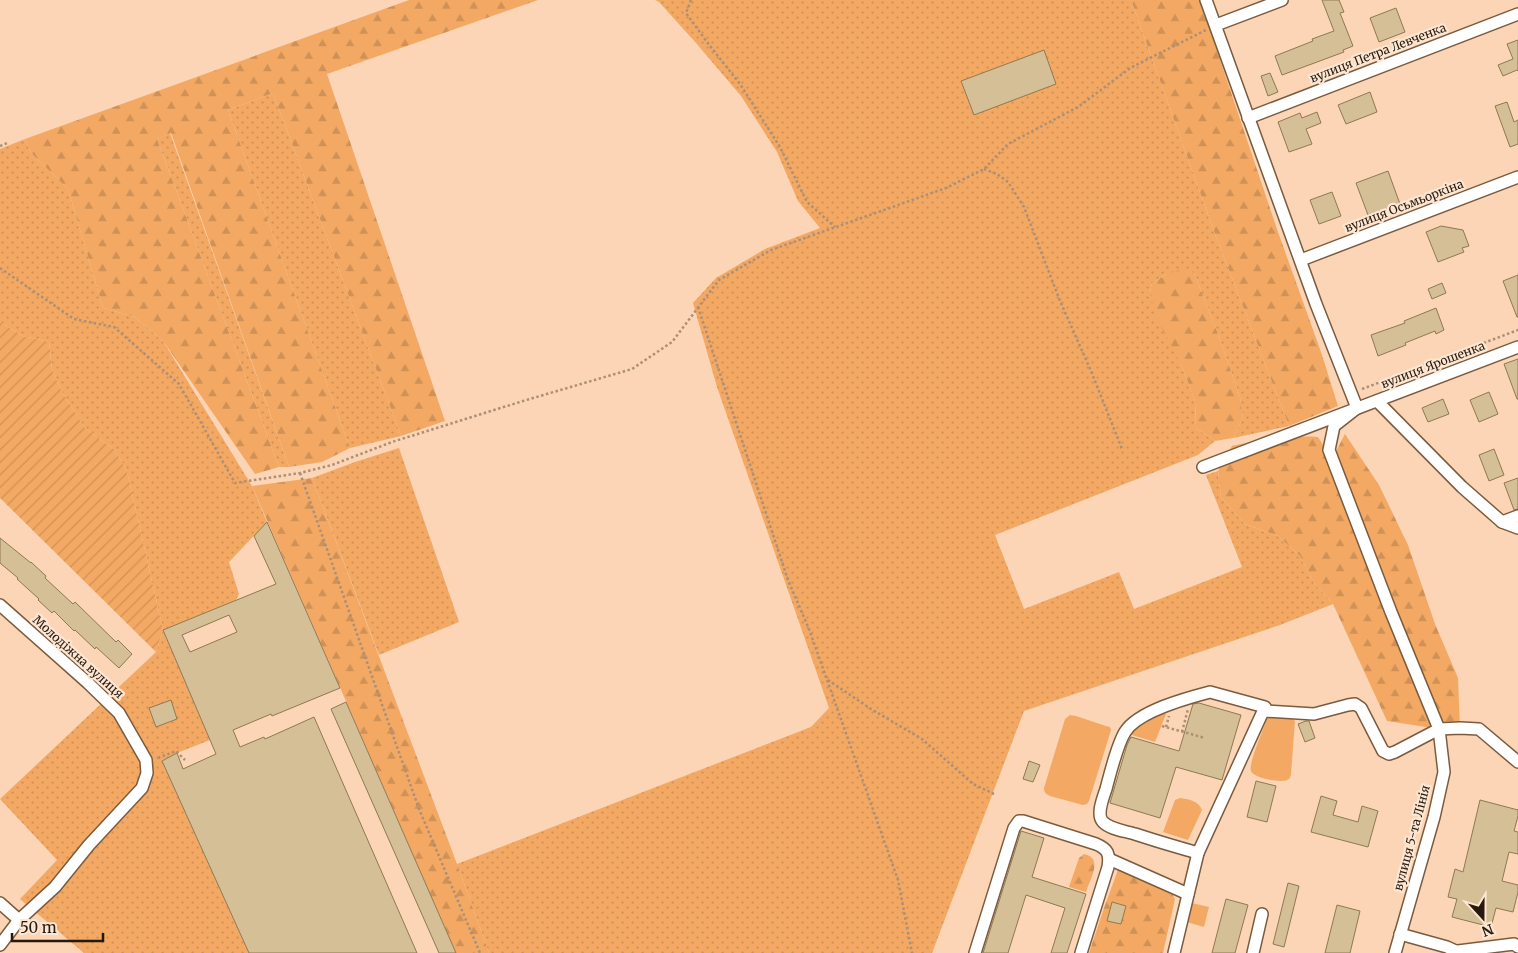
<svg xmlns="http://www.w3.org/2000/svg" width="1518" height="953" font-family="Merriweather,serif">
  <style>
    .grass { fill: url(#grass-dots) }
    .forest { fill: url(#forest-firs) }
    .park { fill: #f3a964 }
    .garden { fill: url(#garden-furrows) }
    .building { fill: #d5bf96; stroke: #8e7952; fill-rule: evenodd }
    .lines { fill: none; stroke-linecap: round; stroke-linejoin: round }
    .minor-casing { stroke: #7b5b3e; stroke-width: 14 }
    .path { stroke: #ac8f76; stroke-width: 2.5; stroke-dasharray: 2.5 2.5; stroke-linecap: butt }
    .minor { stroke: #fff; stroke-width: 11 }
    .labels { text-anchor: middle; stroke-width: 4.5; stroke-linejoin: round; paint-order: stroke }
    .street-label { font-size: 12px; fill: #27190d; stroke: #fde6d2 }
  </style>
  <defs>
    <pattern id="grass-dots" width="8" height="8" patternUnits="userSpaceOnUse" patternTransform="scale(1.25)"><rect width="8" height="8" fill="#f3a964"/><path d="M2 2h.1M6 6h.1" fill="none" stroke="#d09156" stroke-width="1.8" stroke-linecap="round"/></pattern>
    <pattern id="forest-firs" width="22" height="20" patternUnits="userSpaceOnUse" patternTransform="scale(1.25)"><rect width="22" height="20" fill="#f3a964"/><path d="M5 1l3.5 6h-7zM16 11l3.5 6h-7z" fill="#d09156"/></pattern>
    <pattern id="garden-furrows" width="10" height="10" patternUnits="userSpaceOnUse" patternTransform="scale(1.25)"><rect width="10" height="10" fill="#f3a964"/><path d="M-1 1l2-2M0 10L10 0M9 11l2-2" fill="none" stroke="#d09156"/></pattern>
  </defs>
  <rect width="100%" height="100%" fill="#fbd5b5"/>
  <!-- grass -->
  <g class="grass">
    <path d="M655,0H1131L1215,234L1289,426L1233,438L1243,417L1240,397L1218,334L1194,273L1167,274L1152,283L1150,292L1181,364L1195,401L1196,428L1215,441L1198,455L995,535L1024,609L1119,572L1134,609L1242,567L1206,475L1218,471L1221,497L1245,524L1278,536L1300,556L1314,583L1333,604L1280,625L1024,711L932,953H489L457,864L811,727L829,708L717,387L693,303L716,278L765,249L820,228L798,201L777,152L741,96L696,43L659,2Z"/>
    <path d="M273,93L401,436L350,448L228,110Z"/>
    <path d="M170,133L289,467H279L157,139Z"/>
    <path d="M25,139L31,153L68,189L103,308L135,317L163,341L252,486L267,522L229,562L239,594L236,600L163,630L210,740L177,753L162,761L249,953H84L20,899L57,860L0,799L156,652L163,630L127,471L115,450L85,428L62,392L52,369L49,342L23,336L0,322V149Z"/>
    <path d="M399,448L459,622L379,655L312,478L355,462Z"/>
  </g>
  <!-- forest -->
  <g class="forest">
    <path d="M409,0H538L327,74L445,421L401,436L273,93L228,110L350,448L322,462L289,467L171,133L157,139L279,467L255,474L163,341L135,317L103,308L68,189L31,153L25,139Z"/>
    <path d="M1131,0H1200L1278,232L1321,352L1338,406L1289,426L1215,234Z"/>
    <path d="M1186,268L1194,273L1218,334L1240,397L1243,417L1233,438L1215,441L1196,428L1195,401L1181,364L1155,315L1150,292L1152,283L1167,274Z"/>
    <path d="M1345,434L1379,485L1408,545L1435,624L1458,678L1460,728L1439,729L1387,721L1333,604L1314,583L1300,556L1278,536L1245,524L1221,497L1218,471L1232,446C1261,440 1288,435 1318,437L1332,459Z"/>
    <path d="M312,478L457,864L489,953H456L252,486Z"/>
    <path d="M1084,854C1104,858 1090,879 1086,892L1069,887L1079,858Z"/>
    <path d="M1119,867L1169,889L1175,899L1163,953H1089L1104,908Z"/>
  </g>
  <!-- park -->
  <g class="park">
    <path d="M1159,714H1166L1155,742L1128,734L1132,728Z"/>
    <path d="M1070,715L1076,716L1106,726L1110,727L1111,730L1089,801L1087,804L1083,805L1050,796C1046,794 1044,793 1044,788L1065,719Z"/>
    <path d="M1271,716L1290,717L1295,721L1291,774C1290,778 1290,779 1287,780C1280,783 1253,778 1251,771C1248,764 1264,728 1267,719Z"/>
    <path d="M1180,798C1188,799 1199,801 1202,810L1188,840L1163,832L1175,800Z"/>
    <path d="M1192,903L1209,907L1204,927L1187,922Z"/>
  </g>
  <!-- garden -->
  <path class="garden" d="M0,322L23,336L49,342L52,369L62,392L85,428L115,450L127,471L163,630L156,652L0,498Z"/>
  <!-- building -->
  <g class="building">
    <path d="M1322,0H1339L1344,12L1340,13L1353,46L1343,50L1344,52L1282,75L1275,56L1313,41L1312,39L1334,31Z"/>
    <path d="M1396,8L1405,32L1379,42L1370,18Z"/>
    <path d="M1518,40V71L1517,70L1503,76L1498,65L1513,59L1507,44Z"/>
    <path d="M1044,50L1056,84L974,115L961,81Z"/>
    <path d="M1270,73L1278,92L1268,96L1261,76Z"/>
    <path d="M1370,92L1377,112L1346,124L1338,105Z"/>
    <path d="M1507,102L1514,122L1518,120V144L1510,147L1495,106Z"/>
    <path d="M1317,112L1321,123L1306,129L1312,144L1289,152L1278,122L1300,113L1302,118Z"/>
    <path d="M1388,171L1400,204L1368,215L1356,183Z"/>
    <path d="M1332,192L1341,216L1319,224L1310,200Z"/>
    <path d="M1441,226L1463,230L1469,246L1462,248L1464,252L1438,262L1426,232Z"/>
    <path d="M1518,275V317H1517L1503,281Z"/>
    <path d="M1442,283L1446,293L1432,299L1428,289Z"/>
    <path d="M1436,308L1444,330L1436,334L1435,331L1405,343L1406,345L1378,356L1371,335L1405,323L1404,321Z"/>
    <path d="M1518,359V399H1517L1504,364Z"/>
    <path d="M1489,392L1498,414L1479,422L1470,400Z"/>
    <path d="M1443,399L1449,414L1428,422L1422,408Z"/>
    <path d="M1494,449L1504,475L1489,481L1479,455Z"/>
    <path d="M1518,478V509L1514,510L1504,483Z"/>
    <path d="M267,522L340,688L272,716L271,714L233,730L240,747L264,737L265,739L314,717L417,953H249L162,761L177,753L183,769L216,754L163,630L276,584L254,536ZM229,615L237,632L190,652L182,635Z"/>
    <path d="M0,538L31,563V562L46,576L45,578L73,604L75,602L116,642L118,640L132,654L119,668L96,647L95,649L75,630L74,631L54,611L52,613L38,600L39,599L17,579L18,578L0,563Z"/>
    <path d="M171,700L177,719L156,727L149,708Z"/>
    <path d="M346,702L456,953H439L331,709Z"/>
    <path d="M1199,703L1241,715L1222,780L1176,767L1160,818L1110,803L1127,745L1131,737L1179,751L1193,704Z"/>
    <path d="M1306,721H1309L1315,738L1305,742L1298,724Z"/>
    <path d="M1029,761L1040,765L1033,782L1023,779Z"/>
    <path d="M1256,781L1276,786L1267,822L1247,817Z"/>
    <path d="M1321,796L1337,801L1333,815L1358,822L1362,806L1378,811L1368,847L1311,832Z"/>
    <path d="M1480,800L1518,810V816L1514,831L1518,832V854L1509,852L1502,881L1518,885V892L1513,912L1496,908L1491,927L1452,917L1457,899L1448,897L1455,869L1463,872Z"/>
    <path d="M1021,831L1044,838L1032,877L1086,894L1067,953H1051L1065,908L1026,895L1008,953H983Z"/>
    <path d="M1288,883L1299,886L1284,947L1273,944Z"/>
    <path d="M1226,899L1248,905L1235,953H1212Z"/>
    <path d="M1112,902L1126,906L1121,924L1107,921Z"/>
    <path d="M1337,905L1360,911L1350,953H1325Z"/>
  </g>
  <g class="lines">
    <!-- minor casing -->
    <g class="minor-casing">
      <g id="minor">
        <path d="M1206,0L1316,304L1357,408"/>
        <path d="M1216,25L1282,0"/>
        <path d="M1248,118L1518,14"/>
        <path d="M1301,260L1518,177"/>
        <path d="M1377,401L1462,487L1502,522L1518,528"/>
        <path d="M1357,408L1334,426L1329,450L1391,612L1439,729L1444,772L1434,817L1395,953"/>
        <path d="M1203,467L1518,347"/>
        <path d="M1502,522L1518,516"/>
        <path d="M0,605L88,683L119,713L146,760L147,773L142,788L89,845L55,887L19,920L0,945"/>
        <path d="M1210,692L1265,707L1198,853C1177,847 1156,841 1135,834C1126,831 1111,830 1103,822C1096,815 1103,798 1106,789C1110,774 1117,745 1125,732C1138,711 1187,698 1210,692Z"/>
        <path d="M1264,711L1314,714L1348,705L1355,704L1361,708L1383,751L1389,754L1395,752L1439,729L1460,728L1479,729L1518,762"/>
        <path d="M1109,859L1188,894"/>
        <path d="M0,903L19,920"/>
        <path d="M1400,934L1447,947L1460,953"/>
        <path d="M1458,951L1514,944L1518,947"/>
        <path d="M975,953L1014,828L1019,821H1023L1096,844C1108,849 1110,854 1108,867L1081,953"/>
        <path d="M1174,953L1198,853"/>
        <path d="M1253,953L1262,914"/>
      </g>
    </g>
    <!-- path -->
    <g class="path">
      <path d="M691,0L686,13L707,42L740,84L780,147L807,202L835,227"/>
      <path d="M0,146L7,143"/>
      <path d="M984,169L997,174L1008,182L1024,207L1060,301L1091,371L1122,449"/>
      <path d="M0,268L74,319L114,327L179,384L235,483L300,473L332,465L392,442L523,401L632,369L672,342L719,280L771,250L946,188L984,169L1008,144L1078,107L1130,68L1206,30"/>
      <path d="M698,307L788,580L809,629L898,880L912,953"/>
      <path d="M1362,389L1518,330"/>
      <path d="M300,473L419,809L480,953"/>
      <path d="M828,680L871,709L922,739L973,784L994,794"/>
      <path d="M1162,726L1205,738"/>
      <path d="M1166,727L1169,716"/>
      <path d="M1182,732L1188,709"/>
      <path d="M158,758L176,751L185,760"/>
    </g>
    <!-- minor -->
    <use href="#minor" class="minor"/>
  </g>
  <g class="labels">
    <!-- street labels -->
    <g class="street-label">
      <text transform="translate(1378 53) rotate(-21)" y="4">вулиця Петра Левченка</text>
      <text transform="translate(1404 206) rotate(-21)" y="4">вулиця Осьмьоркіна</text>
      <text transform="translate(1433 365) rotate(-21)" y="4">вулиця Ярошенка</text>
      <text transform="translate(78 657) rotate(42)" y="4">Молодіжна вулиця</text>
      <text transform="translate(1412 838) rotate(-75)" y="4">вулиця 5-та Лінія</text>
    </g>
  </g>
  <!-- north arrow -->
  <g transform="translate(1483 918) rotate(159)" stroke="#fde6d2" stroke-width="4" paint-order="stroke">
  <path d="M0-4L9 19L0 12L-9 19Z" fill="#27190d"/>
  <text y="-8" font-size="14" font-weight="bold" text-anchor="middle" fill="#27190d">N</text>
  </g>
  <!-- scale -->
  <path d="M12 933v8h91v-8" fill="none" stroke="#27190d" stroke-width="2.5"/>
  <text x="20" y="933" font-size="15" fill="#27190d" stroke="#fde6d2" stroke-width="4" paint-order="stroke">50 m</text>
</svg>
